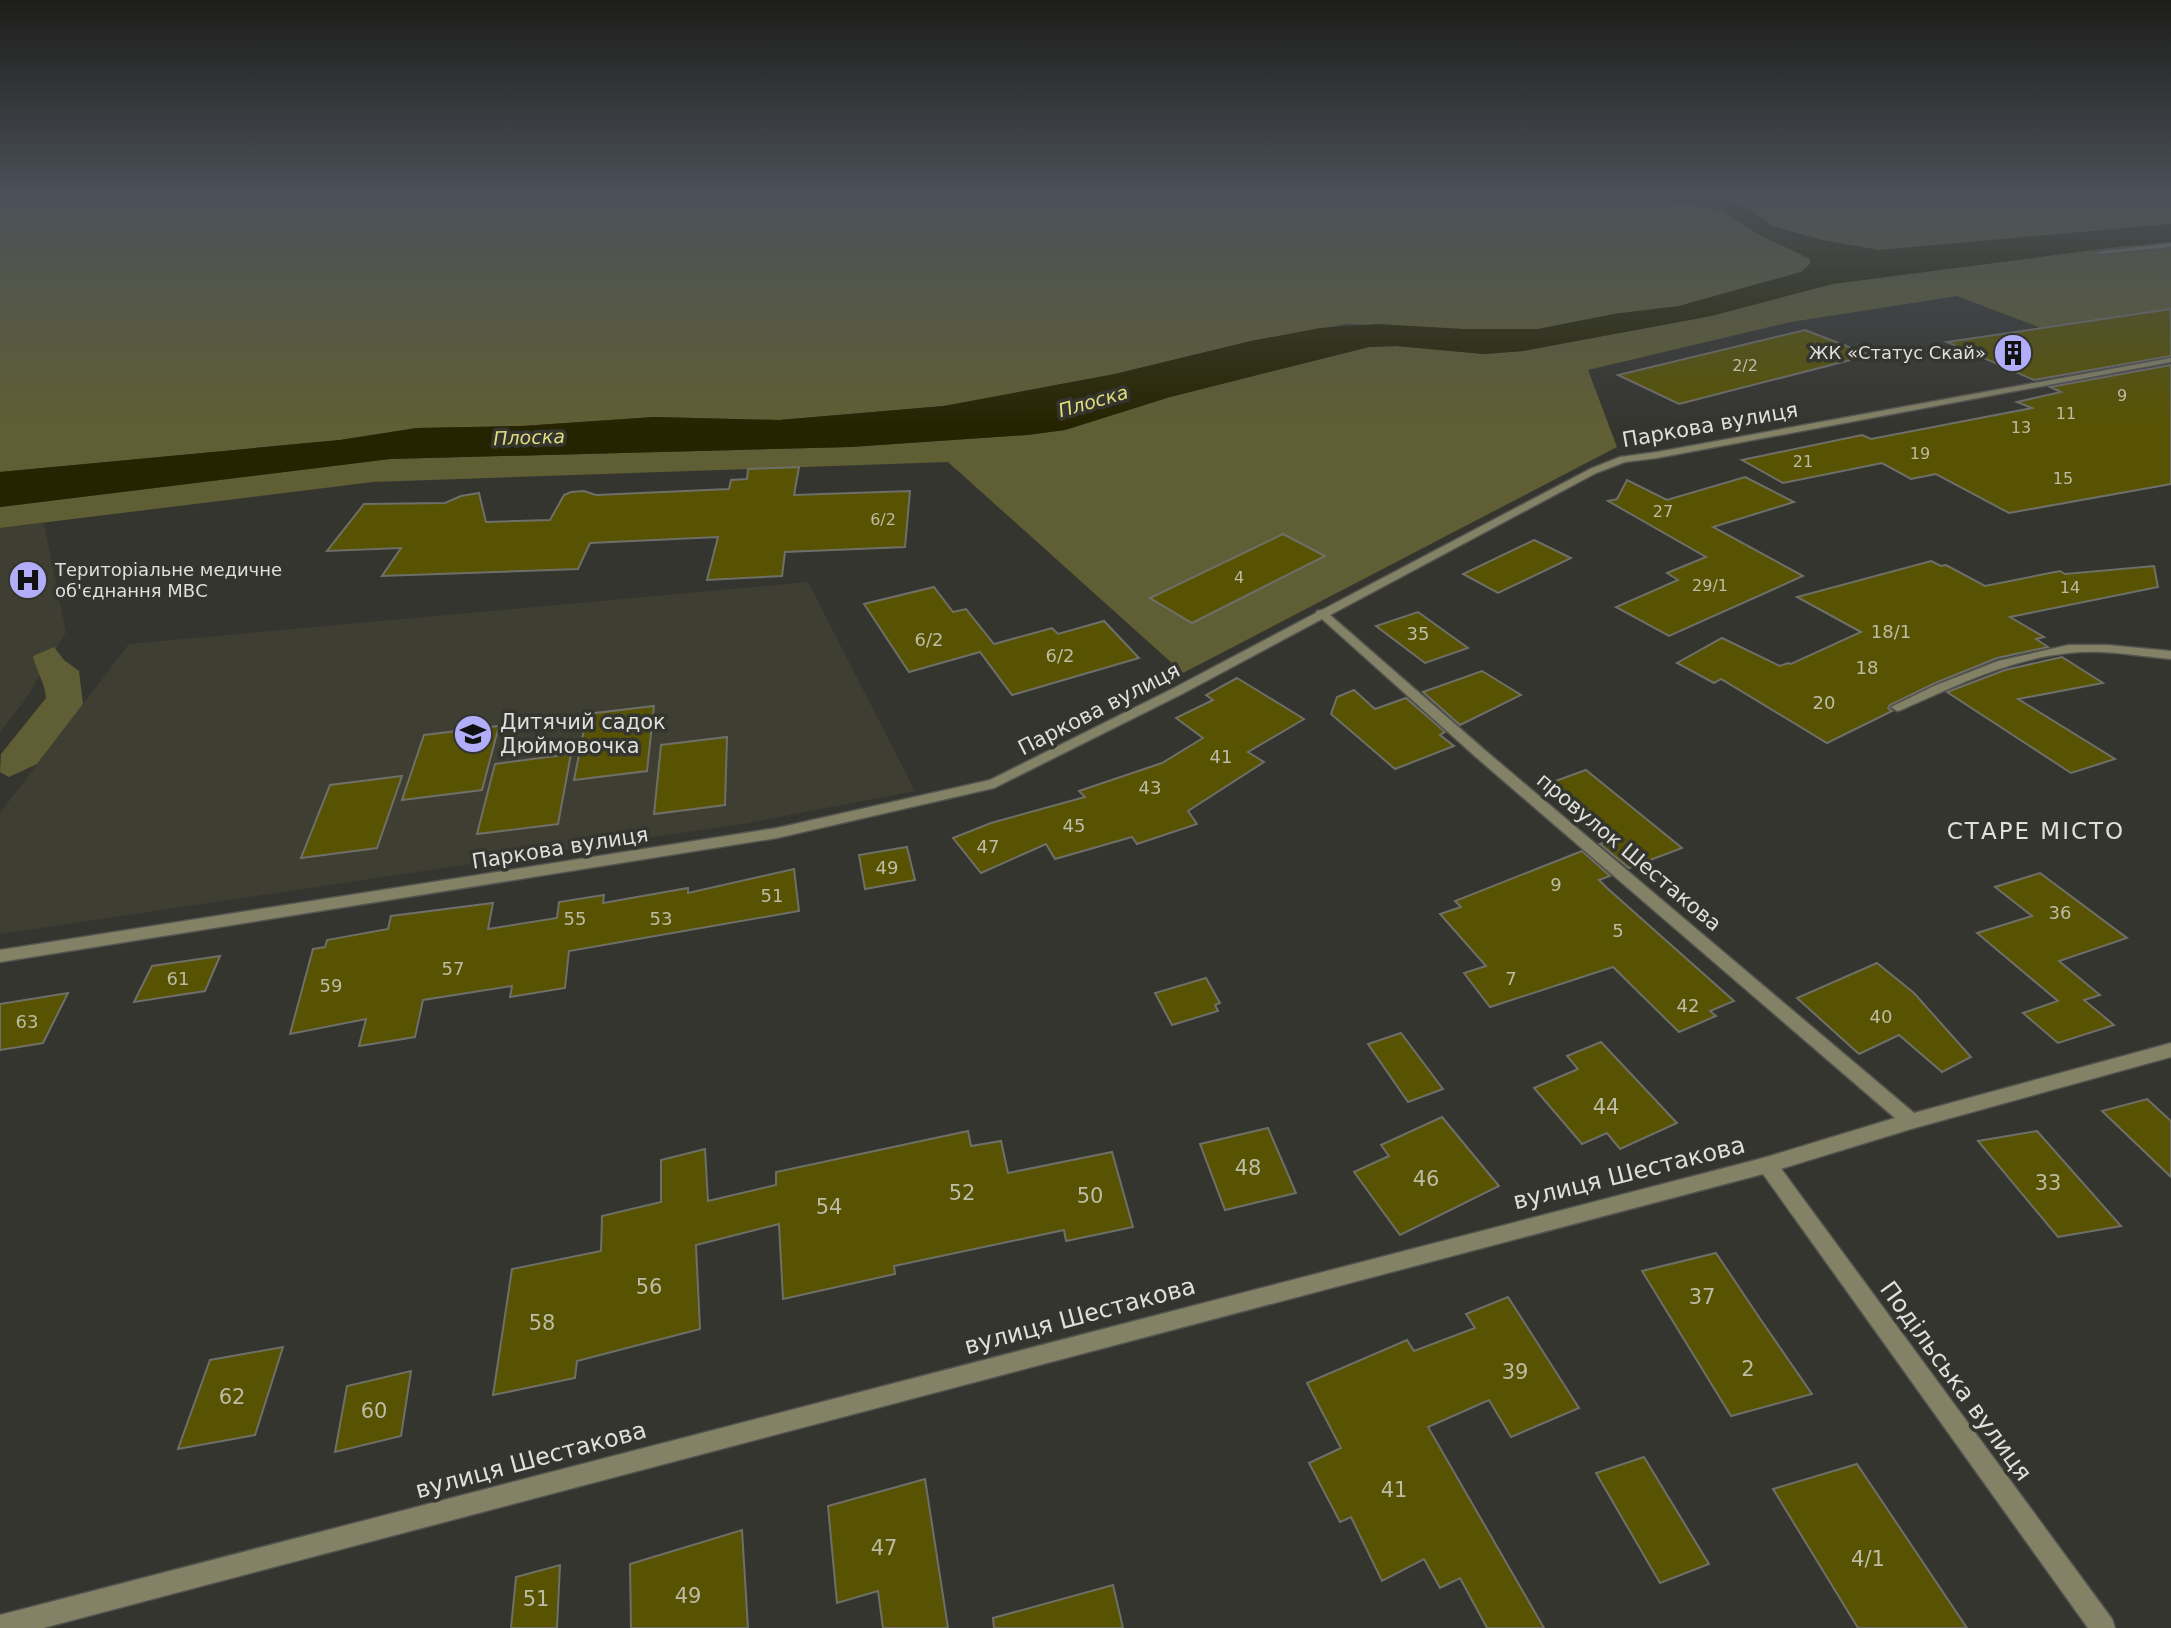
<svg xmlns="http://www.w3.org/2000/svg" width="2171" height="1628" font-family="'DejaVu Sans',sans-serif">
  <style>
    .built { fill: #3e3e32 }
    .green { fill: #5f5e34 }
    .water { fill: #262400 }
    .building { fill: #575303; stroke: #6f6f69; stroke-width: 2 }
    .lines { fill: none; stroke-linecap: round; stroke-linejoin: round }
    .pedestrian-casing { stroke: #54544f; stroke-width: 3 }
    .minor-casing { stroke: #54544f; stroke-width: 3 }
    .tertiary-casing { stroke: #54544f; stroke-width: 3 }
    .pedestrian { fill: #838266; fill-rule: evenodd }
    .minor { fill: #838266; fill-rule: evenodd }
    .tertiary { fill: #838266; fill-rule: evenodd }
    .labels { text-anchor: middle; stroke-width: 7; stroke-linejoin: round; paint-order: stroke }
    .far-number-label { font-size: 16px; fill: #bdbca5 }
    .far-poi-label { font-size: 18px; fill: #dfdfdb; stroke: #353530; text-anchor: end }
    .number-label { font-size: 18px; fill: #bdbca5 }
    .far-water-label { font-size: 19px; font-style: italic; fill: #e1dd7b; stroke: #353530 }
    .street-label { font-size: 21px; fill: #dfdfdb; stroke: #353530 }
    .poi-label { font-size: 21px; fill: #dfdfdb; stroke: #353530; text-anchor: start }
    .near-number-label { font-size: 21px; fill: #bdbca5 }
    .neighbourhood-label { font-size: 23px; letter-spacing: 2px; fill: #dfdfdb; stroke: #353530 }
    .near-street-label { font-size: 24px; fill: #dfdfdb; stroke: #353530 }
  </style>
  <rect width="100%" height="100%" fill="#353530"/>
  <!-- built -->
  <g class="built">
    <path d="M44,523L66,632L25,700L0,732V528Z"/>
    <path d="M808,582L915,791L748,823L0,934V813L129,644Z"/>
  </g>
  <!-- green -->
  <g class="green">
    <path d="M0,197H1642L1723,210L1756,233L1810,259V264L1801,272L1679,306L1614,314L1538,329H1463L1347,324L1251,341L1115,374L944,406L779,420L654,417L522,426L417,428L340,440L0,472Z"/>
    <path d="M1721,197H2171V224L1879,250L1822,240L1775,227L1744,206Z"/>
    <path d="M2171,243V352L2126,360L1957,296L1791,322L1588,370L1617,447L1183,673L948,462L373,482L0,528V507L390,459L850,447L1027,435L1065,430L1170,397L1369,347L1396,346L1484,354L1523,351L1711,316L1832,284L2124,246Z"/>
    <path d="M54,647L64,660L79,671L83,704L37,764L9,777L0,772L1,754L46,698C45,682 36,671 33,656Z"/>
  </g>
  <!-- water -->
  <path class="water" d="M1642,197H1721L1744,206L1775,227L1822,240L1879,250L2171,224V243L2124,246L1832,284L1711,316L1523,351L1484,354L1396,346L1369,347L1170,397L1065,430L1027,435L850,447L390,459L0,507V472L340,440L417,428L522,426L654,417L779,420L944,406L1115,374L1251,341L1320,328L1378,324L1463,329H1538L1614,314L1679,306L1801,272L1810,264V259L1756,233L1723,210Z"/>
  <!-- building -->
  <g class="building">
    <path d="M2171,309V356L2034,380L1947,342Z"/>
    <path d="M1805,330L1870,355L1679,404L1618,375Z"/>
    <path d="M2171,365V484L2009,513L1936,474L1911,479L1882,463L1783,483L1742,460L1862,435L1871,439L2032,408L2017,402L2061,392L2050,387Z"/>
    <path d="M799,467L794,495L910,491L905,547L785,552L782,576L707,580L718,537L590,543L578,569L382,576L401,548L327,551L364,504L445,503L461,496L479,493L486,522L550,520L564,495L571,492L584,491L596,495L729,489L731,480L747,479L748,469Z"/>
    <path d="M1745,477L1794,502L1713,527L1803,576L1669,636L1616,607L1678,580L1667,573L1706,557L1608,501L1617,499L1627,480L1667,500Z"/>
    <path d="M1283,534L1325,556L1192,623L1150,598Z"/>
    <path d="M1534,540L1571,558L1498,593L1463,574Z"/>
    <path d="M1931,561L1941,566L1946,565L1985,586L2060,571L2065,574L2154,566L2158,587L2010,617L2044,637L2036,639L2048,647L1997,658L1933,684L1890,705L1888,708L1892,711L1827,743L1721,679L1714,683L1677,663L1722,638L1780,666L1788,663L1791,664L1861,632L1797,597Z"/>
    <path d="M934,587L953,612L966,609L994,644L1052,628L1058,634L1104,621L1139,658L1012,695L980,652L909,672L864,604Z"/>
    <path d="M1418,612L1468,648L1425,663L1376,626Z"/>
    <path d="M2062,657L2103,683L2018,699L2115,759L2071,773L1947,692L2005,670Z"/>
    <path d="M1482,671L1521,695L1460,725L1423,692Z"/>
    <path d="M1237,678L1304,719L1248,752L1264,762L1188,811L1197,824L1137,844L1132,837L1055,859L1046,844L981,873L953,838L991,823L1085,797L1079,791L1162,763L1203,738L1176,718L1213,700L1206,695Z"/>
    <path d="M1354,690L1375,709L1406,698L1445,732L1440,735L1454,746L1395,769L1331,714L1337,697Z"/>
    <path d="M654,706L647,771L574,780L587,714Z"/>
    <path d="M499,726L482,790L402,800L424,735Z"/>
    <path d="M727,737L725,805L654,814L661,745Z"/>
    <path d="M571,754L558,824L477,834L495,764Z"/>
    <path d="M1586,770L1682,848L1629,868L1600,844L1609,841L1544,785Z"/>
    <path d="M402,776L377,848L301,858L330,785Z"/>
    <path d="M907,847L915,880L865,889L859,855Z"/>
    <path d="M1582,851L1610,876L1599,880L1607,888L1734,1001L1710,1011L1716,1016L1679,1032L1613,967L1490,1007L1464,973L1486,966L1440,914L1461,907L1455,901Z"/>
    <path d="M794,869L799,911L569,951L565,988L510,997L512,986L423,1000L415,1037L359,1046L366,1019L290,1034L313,949L325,947L327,940L388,929L391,916L493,903L488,929L557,918L559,902L604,895L603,903L688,888V893Z"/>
    <path d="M2040,873L2127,938L2059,961L2100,995L2084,1000L2114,1025L2058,1043L2023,1013L2058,1001L1977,933L2032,916L1995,887Z"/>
    <path d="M220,956L205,991L134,1002L152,966Z"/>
    <path d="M1877,963L1914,993L1971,1057L1942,1072L1899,1035L1859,1054L1797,998Z"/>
    <path d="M1206,978L1220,1003L1215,1005L1218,1011L1172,1025L1155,993Z"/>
    <path d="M68,993L43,1043L0,1050V1004Z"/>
    <path d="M1401,1033L1443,1089L1408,1102L1368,1044Z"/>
    <path d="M1601,1042L1677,1123L1620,1149L1607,1133L1582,1144L1534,1088L1578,1069L1567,1056Z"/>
    <path d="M2147,1099L2171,1121V1177L2102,1111Z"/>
    <path d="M1442,1117L1499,1186L1400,1235L1354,1172L1389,1156L1381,1145Z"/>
    <path d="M1268,1128L1296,1193L1225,1210L1200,1144Z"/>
    <path d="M968,1131L971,1146L1001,1141L1008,1173L1112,1152L1133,1227L1066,1241L1064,1230L894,1266L895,1274L783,1299L779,1224L696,1245L700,1329L577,1361L575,1378L493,1395L512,1269L601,1251L602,1216L661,1202V1160L705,1149L708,1201L776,1185V1172Z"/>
    <path d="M2037,1131L2121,1226L2058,1237L1978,1141Z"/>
    <path d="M1716,1253L1763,1323L1812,1394L1731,1416L1642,1271Z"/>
    <path d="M1508,1297L1579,1408L1511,1437L1489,1400L1428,1427L1544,1628H1487L1460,1578L1440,1588L1424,1559L1382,1581L1351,1517L1340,1522L1309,1463L1341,1448L1307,1383L1407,1340L1414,1351L1475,1328L1466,1314Z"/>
    <path d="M283,1347L255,1435L178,1449L210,1360Z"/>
    <path d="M411,1371L401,1436L335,1452L347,1386Z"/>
    <path d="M1644,1457L1709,1564L1660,1583L1596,1473Z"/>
    <path d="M1857,1464L1967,1628H1858L1773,1489Z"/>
    <path d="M925,1479L948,1628H883L878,1591L837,1603L828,1506Z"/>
    <path d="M742,1530L748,1628H631L630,1564Z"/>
    <path d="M560,1565L557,1628H511L516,1577Z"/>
    <path d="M1113,1585L1123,1628H994L993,1618Z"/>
  </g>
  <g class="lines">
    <!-- pedestrian casing -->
    <g class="pedestrian-casing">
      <path id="pedestrian" d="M2171,243V247L2100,254L2097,252Z"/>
    </g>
    <!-- minor casing -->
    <g class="minor-casing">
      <g id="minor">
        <path d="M2171,358V362L1657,458L1625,462L1596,473L1330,615L1487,752L1914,1113L2171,1043V1057L1911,1129L1767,1173L1760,1171L1758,1165L1760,1159L1895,1118L1477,758L1322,619L1182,694L994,788L777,838L0,962V950L777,828L990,780L1174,688L1316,613L1317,611L1322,610L1590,469L1620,457L1657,452Z"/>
        <path d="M2069,645H2107L2171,651V659C2137,656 2103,649 2069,653C2010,659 1955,686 1901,710L1897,711L1891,707L1934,686L1998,661Z"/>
      </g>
    </g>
    <!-- tertiary casing -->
    <g class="tertiary-casing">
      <path id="tertiary" d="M1767,1157L1774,1159L2112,1619L2115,1628H2088L1763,1174L43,1628H0V1615Z"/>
    </g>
    <!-- pedestrian -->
    <use href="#pedestrian" class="pedestrian"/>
    <!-- minor -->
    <use href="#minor" class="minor"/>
    <!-- tertiary -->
    <use href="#tertiary" class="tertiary"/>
  </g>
  <!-- sky -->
  <linearGradient id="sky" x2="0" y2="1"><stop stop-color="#1d1d1a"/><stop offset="0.46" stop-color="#4b5159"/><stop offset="1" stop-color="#4b5159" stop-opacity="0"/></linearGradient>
  <rect width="2171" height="425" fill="url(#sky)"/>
  <!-- icons -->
  <defs>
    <g id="building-disc" transform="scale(2.0125)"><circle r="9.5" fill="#b2adf9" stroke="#353530"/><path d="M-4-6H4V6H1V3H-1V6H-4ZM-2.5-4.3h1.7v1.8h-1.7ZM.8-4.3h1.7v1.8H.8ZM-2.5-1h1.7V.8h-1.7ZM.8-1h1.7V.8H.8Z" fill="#111"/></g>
    <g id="hospital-disc" transform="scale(2.0125)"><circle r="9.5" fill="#b2adf9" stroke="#353530"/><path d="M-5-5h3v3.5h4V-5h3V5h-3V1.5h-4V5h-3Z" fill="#111"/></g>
    <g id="school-disc" transform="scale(2.0125)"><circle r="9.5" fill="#b2adf9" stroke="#353530"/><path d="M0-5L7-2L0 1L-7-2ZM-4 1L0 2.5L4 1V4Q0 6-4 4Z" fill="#111"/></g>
  </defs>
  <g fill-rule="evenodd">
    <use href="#building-disc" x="2013" y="353"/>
    <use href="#hospital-disc" x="28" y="580"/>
    <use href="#school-disc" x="473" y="734"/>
  </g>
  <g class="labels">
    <!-- far-number labels -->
    <g class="far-number-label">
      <text x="1745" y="371">2/2</text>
      <text x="2122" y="401">9</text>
      <text x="2066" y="419">11</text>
      <text x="2021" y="433">13</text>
      <text x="1920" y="459">19</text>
      <text x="1803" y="467">21</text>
      <text x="2063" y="484">15</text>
      <text x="1663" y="517">27</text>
      <text x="883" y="525">6/2</text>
      <text x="1239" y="583">4</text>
      <text x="1710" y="591">29/1</text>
      <text x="2070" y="593">14</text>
    </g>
    <!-- far-poi labels -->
    <g class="far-poi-label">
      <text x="1986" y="359">ЖК «Статус Скай»</text>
      <text x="55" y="576" text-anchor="start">Територіальне медичне<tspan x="55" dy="21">об'єднання МВС</tspan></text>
    </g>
    <!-- number labels -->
    <g class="number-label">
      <text x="1891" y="638">18/1</text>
      <text x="1418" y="640">35</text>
      <text x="929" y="646">6/2</text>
      <text x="1060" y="662">6/2</text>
      <text x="1867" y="674">18</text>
      <text x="1824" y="709">20</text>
      <text x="1221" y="763">41</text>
      <text x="1150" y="794">43</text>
      <text x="1074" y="832">45</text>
      <text x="988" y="853">47</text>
      <text x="887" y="874">49</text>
      <text x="1556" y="891">9</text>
      <text x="772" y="902">51</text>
      <text x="2060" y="919">36</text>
      <text x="575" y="925">55</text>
      <text x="661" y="925">53</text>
      <text x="1618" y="937">5</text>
      <text x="453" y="975">57</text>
      <text x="178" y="985">61</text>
      <text x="1511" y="985">7</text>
      <text x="331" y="992">59</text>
      <text x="1688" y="1012">42</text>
      <text x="1881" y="1023">40</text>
      <text x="27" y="1028">63</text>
    </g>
    <!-- far-water labels -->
    <g class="far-water-label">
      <text transform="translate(1093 401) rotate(-16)" y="7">Плоска</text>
      <text transform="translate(529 437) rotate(-2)" y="7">Плоска</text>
    </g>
    <!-- street labels -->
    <g class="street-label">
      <text transform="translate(1710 425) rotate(-10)" y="7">Паркова вулиця</text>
      <text transform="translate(1099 709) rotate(-27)" y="7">Паркова вулиця</text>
      <text transform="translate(560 848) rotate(-9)" y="7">Паркова вулиця</text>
      <text transform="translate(1629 852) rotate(40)" y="7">провулок Шестакова</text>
    </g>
    <!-- poi labels -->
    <g class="poi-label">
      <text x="500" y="729">Дитячий садок<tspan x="500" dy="24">Дюймовочка</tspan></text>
    </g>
    <!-- near-number labels -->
    <g class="near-number-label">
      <text x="1606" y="1114">44</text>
      <text x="1248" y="1175">48</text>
      <text x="1426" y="1186">46</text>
      <text x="2048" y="1190">33</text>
      <text x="962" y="1200">52</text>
      <text x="1090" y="1203">50</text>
      <text x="829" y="1214">54</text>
      <text x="649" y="1294">56</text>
      <text x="1702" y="1304">37</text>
      <text x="542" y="1330">58</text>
      <text x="1748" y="1376">2</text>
      <text x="1515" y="1379">39</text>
      <text x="232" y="1404">62</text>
      <text x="374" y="1418">60</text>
      <text x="1394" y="1497">41</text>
      <text x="884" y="1555">47</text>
      <text x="1868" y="1566">4/1</text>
      <text x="688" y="1603">49</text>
      <text x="536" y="1606">51</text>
    </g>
    <!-- neighbourhood labels -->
    <g class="neighbourhood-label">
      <text x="2036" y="839">СТАРЕ МІСТО</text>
    </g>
    <!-- near-street labels -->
    <g class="near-street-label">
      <text transform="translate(1629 1173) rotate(-14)" y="8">вулиця Шестакова</text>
      <text transform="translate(1080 1316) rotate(-15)" y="8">вулиця Шестакова</text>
      <text transform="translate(1956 1381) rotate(54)" y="8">Подільська вулиця</text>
      <text transform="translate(531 1460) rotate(-15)" y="8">вулиця Шестакова</text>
    </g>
  </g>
</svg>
